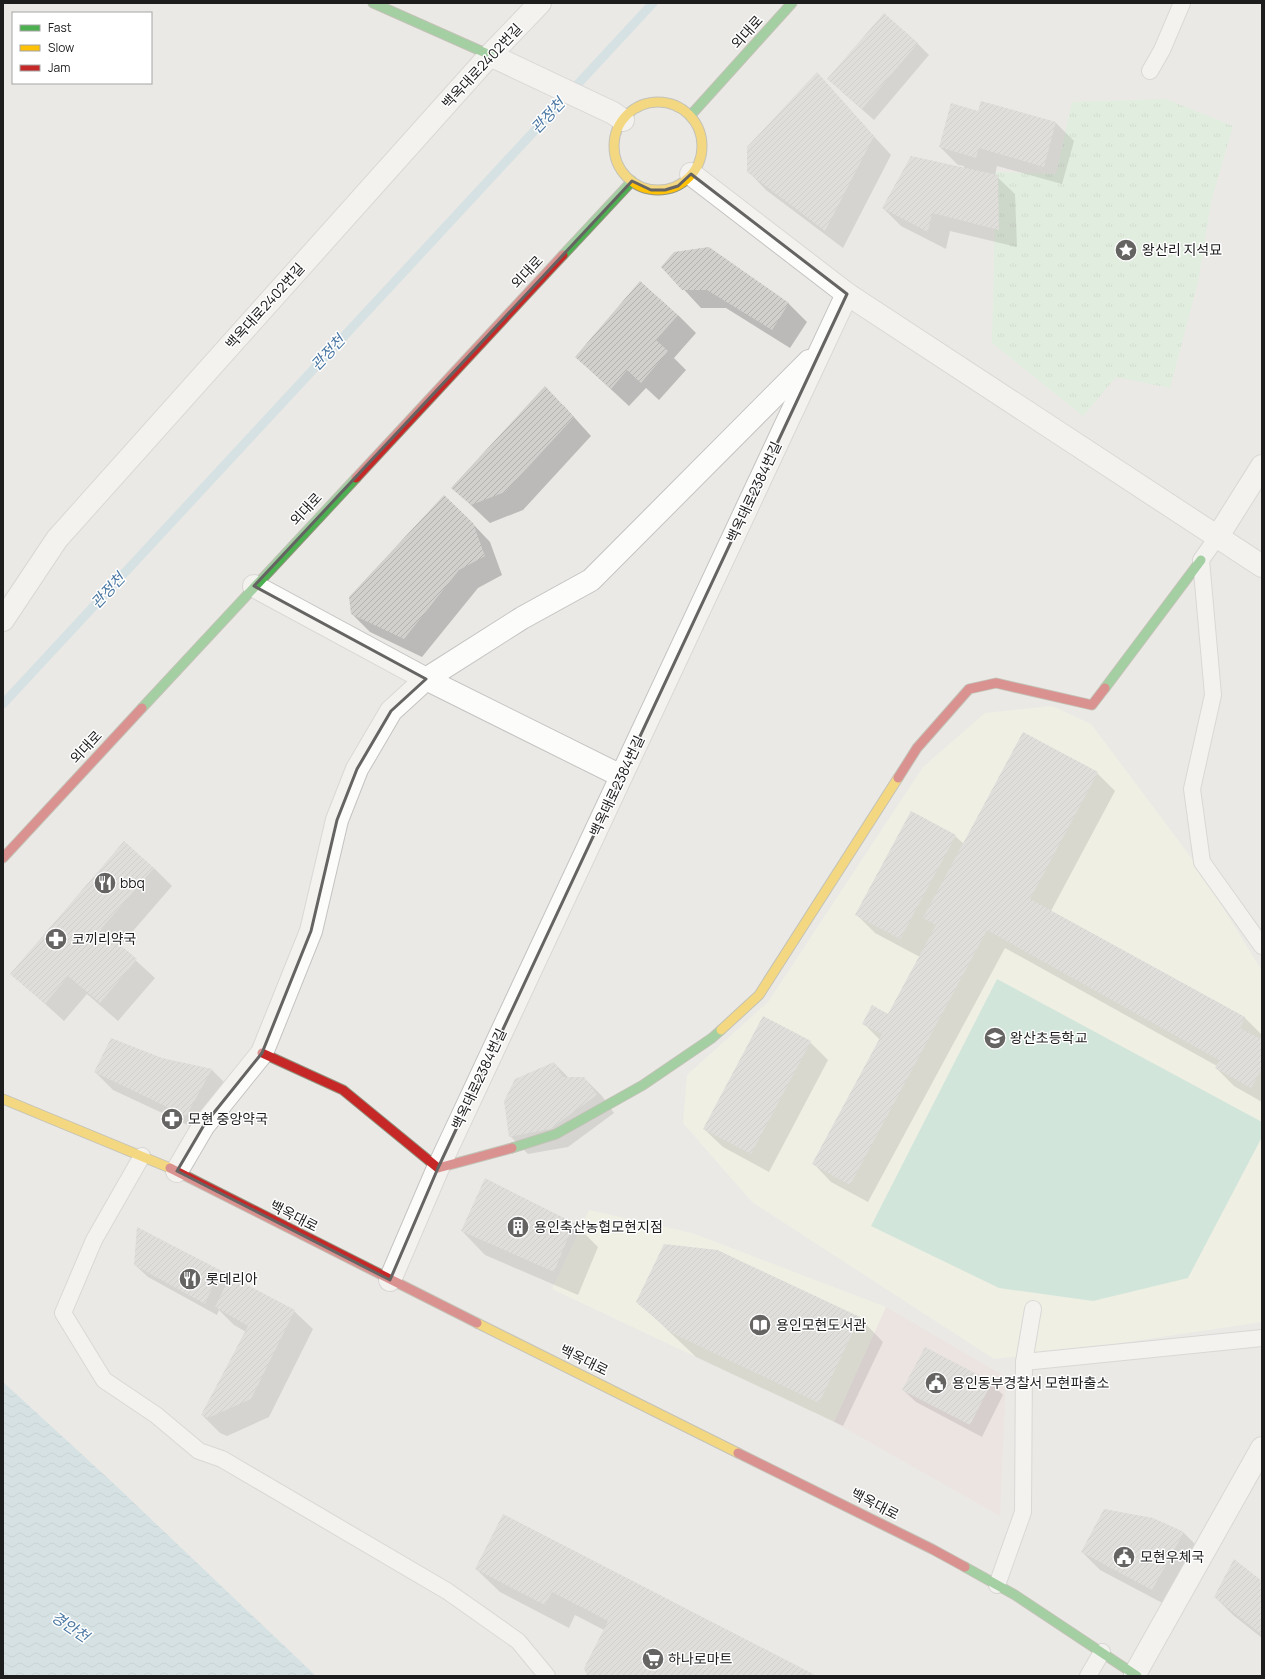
<svg xmlns="http://www.w3.org/2000/svg" width="1265" height="1679" font-family="Manrope,'Noto Sans KR',sans-serif">
  <style>
    .commercial { fill: #eddddc }
    .education { fill: #f5f5e0 }
    .park { fill: url(#park-tufts) }
    .pitch { fill: #b2e1cd }
    .water { fill: url(#water-waves) }
    .shadow { fill: #0003 }
    .lines { fill: none; stroke-linecap: round; stroke-linejoin: round }
    .stream { stroke: #bad7de; stroke-width: 9 }
    .building { fill: url(#building-hatch) }
    .lane-casing { stroke: #c4c3c2; stroke-width: 18 }
    .street-casing { stroke: #c4c3c2; stroke-width: 24 }
    .fast-casing { stroke: #93947f; stroke-width: 11 }
    .slow-casing { stroke: #93947f; stroke-width: 11 }
    .jam-casing { stroke: #93947f; stroke-width: 11 }
    .lane { stroke: #fcfcfb; stroke-width: 16 }
    .street { stroke: #fcfcfb; stroke-width: 22 }
    .fast { stroke: #4caf50; stroke-width: 9 }
    .slow { stroke: #ffc107; stroke-width: 9 }
    .jam { stroke: #c62828; stroke-width: 9 }
    .marked { fill: none; stroke: #656463; stroke-width: 3; stroke-linejoin: round }
    .labels { text-anchor: middle; stroke-width: 3; stroke-linejoin: round; paint-order: stroke }
    .street-label { font-size: 14px; fill: #1d1d1d; stroke: #fff }
    .poi-label { font-size: 14px; fill: #1d1d1d; stroke: #fff; text-anchor: start }
    .water-label { font-size: 15px; font-style: italic; fill: #4976a2; stroke: #fff }
  </style>
  <defs>
    <pattern id="park-tufts" width="24" height="20" patternUnits="userSpaceOnUse"><rect width="24" height="20" fill="#d4f1d4"/><path d="M3 7l-1-3M5 7V3M7 7l1-3M15 17l-1-3M17 17v-4M19 17l1-3" fill="none" stroke="#b6ceb6"/></pattern>
    <pattern id="water-waves" width="16" height="10" patternUnits="userSpaceOnUse"><rect width="16" height="10" fill="#bad7de"/><path d="M0 5q4-4 8 0t8 0" fill="none" stroke="#9fb8be"/></pattern>
    <pattern id="building-hatch" width="6" height="6" patternUnits="userSpaceOnUse"><rect width="6" height="6" fill="#d2d0cd"/><path d="M-1 1l2-2M0 6l6-6M5 7l2-2" fill="none" stroke="#b4b2b0"/></pattern>
  </defs>
  <rect width="100%" height="100%" fill="#ebe9e6"/>
  <!-- commercial -->
  <path class="commercial" d="M886,1307L1006,1377L1000,1516L834,1422Z"/>
  <!-- education -->
  <g class="education">
    <path d="M1052,706L1091,724L1196,864L1262,971V1322L1081,1349L994,1359L752,1202L683,1123L687,1075L768,1002L923,767L985,713Z"/>
    <path d="M589,1210L692,1233L886,1307L834,1422L552,1289Z"/>
  </g>
  <!-- park -->
  <path class="park" d="M1166,99L1233,126L1211,202L1198,282L1170,388L1116,377L1083,416L992,343L996,172L1056,174L1072,102Z"/>
  <!-- pitch -->
  <path class="pitch" d="M997,979L1262,1122V1137L1188,1278L1093,1301L999,1288L871,1226Z"/>
  <!-- water -->
  <path class="water" d="M3,1382L112,1482L316,1676H3Z"/>
  <!-- shadow -->
  <g class="shadow">
    <path d="M917,43L929,55L874,120L841,91Z"/>
    <path d="M817,74L891,155L843,248L766,190L748,171Z"/>
    <path d="M981,102L1056,123L1074,141L1062,184L997,166L995,175L1015,194L1017,247L950,231L946,249L901,226L883,208L964,168V166L958,165L940,147L979,112Z"/>
    <path d="M663,267L789,304L807,322L790,348L726,308H701Z"/>
    <path d="M678,315L696,333L674,358L686,370L659,400L646,388L629,406L576,357Z"/>
    <path d="M563,405L591,436L523,510L490,523L453,488Z"/>
    <path d="M472,523L490,542L502,575L478,588L422,657L370,632L352,614Z"/>
    <path d="M1097,773L1115,791L1051,911L1245,1018L1262,1035L1260,1040L1262,1041V1102L1234,1086L1216,1068L1217,1066L1005,948L868,1202L831,1182L813,1163L880,1040L863,1023L888,1015L920,957L875,933L857,915L955,836L964,844Z"/>
    <path d="M154,868L172,886L120,946L155,978L118,1021L87,994L64,1021L12,974Z"/>
    <path d="M810,1042L828,1060L769,1172L723,1147L704,1129Z"/>
    <path d="M162,1059L212,1070L230,1088L205,1133L113,1090L95,1072Z"/>
    <path d="M554,1063L569,1078H584L602,1096L614,1113L568,1147L528,1154L510,1136Z"/>
    <path d="M574,1223L598,1247L578,1295L485,1255L462,1231Z"/>
    <path d="M717,1250L860,1318L883,1342L843,1426L696,1357L637,1301Z"/>
    <path d="M135,1265L219,1270L229,1281L294,1311L313,1329L269,1417L227,1436L220,1433L202,1415L246,1332L234,1325L219,1310L217,1315L148,1277Z"/>
    <path d="M991,1383L1003,1395L982,1437L916,1402L903,1390Z"/>
    <path d="M504,1515L815,1676H588L604,1630L575,1615L569,1628L500,1592L476,1569Z"/>
    <path d="M1152,1519L1184,1533L1202,1551L1170,1607L1100,1570L1082,1552Z"/>
    <path d="M1262,1582V1638L1233,1615L1215,1597Z"/>
  </g>
  <g class="lines">
    <!-- stream -->
    <path class="stream" d="M3,704L653,3"/>
  </g>
  <!-- building -->
  <g class="building">
    <path d="M884,13L918,43L862,109L827,79Z"/>
    <path d="M817,72L874,136L825,231L747,172V147Z"/>
    <path d="M981,101L1056,122L1044,167L979,148L976,158L939,147L951,103L978,111Z"/>
    <path d="M911,156L998,175L999,230L932,213L928,232L882,208Z"/>
    <path d="M709,247L789,303L772,330L707,290H682L661,267L674,252Z"/>
    <path d="M640,281L678,315L656,340L668,351L641,383L627,370L611,389L575,357Z"/>
    <path d="M545,386L574,417L505,492L471,505L451,488Z"/>
    <path d="M444,495L473,523L485,556L459,570L404,639L351,614L349,597Z"/>
    <path d="M1023,732L1098,772L1030,899L1245,1017L1240,1028L1262,1040V1068L1251,1088L1215,1068L1219,1060L987,930L850,1185L812,1164L882,1034L862,1024L872,1005L888,1014L936,925L923,918Z"/>
    <path d="M911,811L956,835L900,939L855,915Z"/>
    <path d="M124,841L154,868L101,929L137,959L100,1003L68,976L45,1004L10,974Z"/>
    <path d="M763,1016L811,1041L751,1154L703,1129Z"/>
    <path d="M111,1038L162,1058L212,1069L186,1116L94,1072Z"/>
    <path d="M554,1062L563,1077H584L597,1095L550,1129L509,1137L504,1101L515,1079Z"/>
    <path d="M485,1178L574,1223L554,1272L461,1231Z"/>
    <path d="M137,1227L220,1270L205,1304L134,1265Z"/>
    <path d="M664,1244L717,1250L860,1317L819,1403L672,1333L636,1302Z"/>
    <path d="M230,1276L295,1310L251,1399L208,1418L201,1415L248,1326L215,1307Z"/>
    <path d="M925,1347L992,1382L970,1425L902,1390Z"/>
    <path d="M1104,1509L1153,1518L1184,1532L1152,1590L1081,1552Z"/>
    <path d="M503,1514L817,1676H587L584,1668L608,1621L552,1592L545,1605L475,1569Z"/>
    <path d="M1234,1559L1262,1581V1635L1214,1597Z"/>
  </g>
  <g class="lines">
    <!-- lane casing -->
    <g class="lane-casing">
      <g id="lane">
        <path d="M1150,71L1162,50L1182,3"/>
        <path d="M1218,536L1201,560L1213,695L1192,789L1202,862L1262,946"/>
        <path d="M142,1156L94,1240L63,1313L104,1380L156,1415L199,1451L222,1459L447,1591L518,1641L547,1676"/>
        <path d="M1024,1362L1262,1338"/>
        <path d="M997,1585L1023,1512L1024,1362L1033,1309"/>
        <path d="M1088,1676L1102,1652"/>
      </g>
    </g>
    <!-- street casing -->
    <g class="street-casing">
      <g id="street">
        <path d="M490,55L613,113L623,120"/>
        <path d="M691,174L847,294L1262,566"/>
        <path d="M1218,536L1262,466"/>
        <path d="M254,586L426,679L621,776"/>
        <path d="M3,620L57,539L490,55L540,3"/>
        <path d="M177,1171L204,1125L262,1053L311,931L337,820L357,769L391,711L426,679L522,618L591,580L809,361"/>
        <path d="M390,1280L438,1168L847,294"/>
        <path d="M1135,1674L1262,1448"/>
      </g>
    </g>
    <!-- fast casing -->
    <g class="fast-casing">
      <g id="fast">
        <path d="M373,3L490,55"/>
        <path d="M690,116L792,3"/>
        <path d="M563,255L632,181"/>
        <path d="M1105,688L1201,560"/>
        <path d="M142,708L356,478"/>
        <path d="M512,1148L556,1134L643,1085L712,1038L721,1030"/>
        <path d="M965,1567L1015,1595L1137,1676"/>
      </g>
    </g>
    <!-- slow casing -->
    <g class="slow-casing">
      <g id="slow">
        <circle cx="658" cy="146" r="44"/>
        <path d="M721,1030L759,995L898,778"/>
        <path d="M3,1099L170,1168"/>
        <path d="M477,1323L738,1453"/>
      </g>
    </g>
    <!-- jam casing -->
    <g class="jam-casing">
      <g id="jam">
        <path d="M356,478L563,255"/>
        <path d="M898,778L917,748L969,689L996,683L1092,705L1105,688"/>
        <path d="M3,858L142,708"/>
        <path d="M262,1053L343,1090L438,1168L512,1148"/>
        <path d="M170,1168L477,1323"/>
        <path d="M738,1453L932,1549L965,1567"/>
      </g>
    </g>
    <!-- lane -->
    <use href="#lane" class="lane"/>
    <!-- street -->
    <use href="#street" class="street"/>
    <!-- fast -->
    <use href="#fast" class="fast"/>
    <!-- slow -->
    <use href="#slow" class="slow"/>
    <!-- jam -->
    <use href="#jam" class="jam"/>
  </g>
  <!-- marked area -->
  <path d="M0 0H1265V1679H0ZM691,174L847,294L438,1168L390,1280L177,1171L204,1125L262,1053L311,931L337,820L357,769L391,711L426,679L254,586L632,181L651,190H665L678,186Z" fill="#ebe9e6" fill-opacity=".55" fill-rule="evenodd"/>
  <path class="marked" d="M691,174L847,294L438,1168L390,1280L177,1171L204,1125L262,1053L311,931L337,820L357,769L391,711L426,679L254,586L632,181L651,190H665L678,186Z"/>
  <!-- icons -->
  <defs>
    <g id="sight-disc" transform="scale(1.15)"><circle r="9.5" fill="#656463" stroke="#fff"/><path d="M0-6L1.8-2.2L6-1.7L2.9 1.2L3.7 5.4L0 3.3L-3.7 5.4L-2.9 1.2L-6-1.7L-1.8-2.2Z" fill="#fff"/></g>
    <g id="restaurant-disc" transform="scale(1.15)"><circle r="9.5" fill="#656463" stroke="#fff"/><path d="M-5-6h1v4h1v-4h1v4h1v-4h1v5L-1.5 .5V6h-2V.5L-5-1ZM5-6V6H3V1.5H1.5Q1.5-4 5-6Z" fill="#fff"/></g>
    <g id="pharmacy-disc" transform="scale(1.15)"><circle r="9.5" fill="#656463" stroke="#fff"/><path d="M-2-6h4v4h4v4h-4v4h-4v-4h-4v-4h4Z" fill="#fff"/></g>
    <g id="school-disc" transform="scale(1.15)"><circle r="9.5" fill="#656463" stroke="#fff"/><path d="M0-5L7-2L0 1L-7-2ZM-4 1L0 2.5L4 1V4Q0 6-4 4Z" fill="#fff"/></g>
    <g id="building-disc" transform="scale(1.15)"><circle r="9.5" fill="#656463" stroke="#fff"/><path d="M-4-6H4V6H1V3H-1V6H-4ZM-2.5-4.3h1.7v1.8h-1.7ZM.8-4.3h1.7v1.8H.8ZM-2.5-1h1.7V.8h-1.7ZM.8-1h1.7V.8H.8Z" fill="#fff"/></g>
    <g id="library-disc" transform="scale(1.15)"><circle r="9.5" fill="#656463" stroke="#fff"/><path d="M-6-4Q-3-5.5-.7-3.5V5Q-3 3-6 4ZM6-4Q3-5.5 .7-3.5V5Q3 3 6 4Z" fill="#fff"/></g>
    <g id="civic-disc" transform="scale(1.15)"><circle r="9.5" fill="#656463" stroke="#fff"/><path d="M-.6-6.5H3V-4.5H.6V-3L4-1V1h2V6H-6V1h2V-1L-.6-3ZM-1.2 2.5V6h2.4V2.5Z" fill="#fff"/></g>
    <g id="supermarket-disc" transform="scale(1.15)"><circle r="9.5" fill="#656463" stroke="#fff"/><path d="M-6-5.5h2.5l.6 2H6L4.5 2H-2.5L-4.4-4H-6ZM-1.5 3.2a1.3 1.3 0 1 0 .1 0ZM3 3.2a1.3 1.3 0 1 0 .1 0Z" fill="#fff"/></g>
  </defs>
  <g fill-rule="evenodd">
    <use href="#sight-disc" x="1126" y="250"/>
    <use href="#restaurant-disc" x="105" y="883"/>
    <use href="#pharmacy-disc" x="56" y="939"/>
    <use href="#school-disc" x="995" y="1038"/>
    <use href="#pharmacy-disc" x="172" y="1119"/>
    <use href="#building-disc" x="518" y="1227"/>
    <use href="#restaurant-disc" x="190" y="1279"/>
    <use href="#library-disc" x="760" y="1325"/>
    <use href="#civic-disc" x="936" y="1383"/>
    <use href="#civic-disc" x="1124" y="1557"/>
    <use href="#supermarket-disc" x="653" y="1659"/>
  </g>
  <g class="labels">
    <!-- street labels -->
    <g class="street-label">
      <text transform="translate(747 32) rotate(-48)" y="5">외대로</text>
      <text transform="translate(482 66) rotate(-47)" y="5">백옥대로2402번길</text>
      <text transform="translate(527 272) rotate(-47)" y="5">외대로</text>
      <text transform="translate(265 306) rotate(-48)" y="5">백옥대로2402번길</text>
      <text transform="translate(754 492) rotate(-65)" y="5">백옥대로2384번길</text>
      <text transform="translate(306 509) rotate(-47)" y="5">외대로</text>
      <text transform="translate(86 747) rotate(-47)" y="5">외대로</text>
      <text transform="translate(617 786) rotate(-65)" y="5">백옥대로2384번길</text>
      <text transform="translate(479 1079) rotate(-65)" y="5">백옥대로2384번길</text>
      <text transform="translate(294 1216) rotate(27)" y="5">백옥대로</text>
      <text transform="translate(584 1360) rotate(26)" y="5">백옥대로</text>
      <text transform="translate(875 1504) rotate(27)" y="5">백옥대로</text>
    </g>
    <!-- poi labels -->
    <g class="poi-label">
      <text x="1142" y="255">왕산리 지석묘</text>
      <text x="120" y="888">bbq</text>
      <text x="72" y="944">코끼리약국</text>
      <text x="1010" y="1043">왕산초등학교</text>
      <text x="188" y="1124">모현 중앙약국</text>
      <text x="534" y="1232">용인축산농협모현지점</text>
      <text x="206" y="1284">롯데리아</text>
      <text x="776" y="1330">용인모현도서관</text>
      <text x="952" y="1388">용인동부경찰서 모현파출소</text>
      <text x="1140" y="1562">모현우체국</text>
      <text x="668" y="1664">하나로마트</text>
    </g>
    <!-- water labels -->
    <g class="water-label">
      <text transform="translate(548 116) rotate(-47)" y="5">관정천</text>
      <text transform="translate(328 353) rotate(-47)" y="5">관정천</text>
      <text transform="translate(108 591) rotate(-47)" y="5">관정천</text>
      <text transform="translate(70 1627) rotate(34)" y="5">경안천</text>
    </g>
  </g>
  <!-- border -->
  <rect width="1265" height="1679" fill="none" stroke="#1d1d1d" stroke-width="8"/>
  <!-- legend -->
  <rect x="12" y="12" width="140" height="72" fill="#ffffff" stroke="#a5a5a5"/>
  <rect x="20" y="25" width="20" height="6" fill="#4caf50" stroke="#a5a5a5"/>
  <text x="48" y="32" font-size="12" fill="#1d1d1d">Fast</text>
  <rect x="20" y="45" width="20" height="6" fill="#ffc107" stroke="#a5a5a5"/>
  <text x="48" y="52" font-size="12" fill="#1d1d1d">Slow</text>
  <rect x="20" y="65" width="20" height="6" fill="#c62828" stroke="#a5a5a5"/>
  <text x="48" y="72" font-size="12" fill="#1d1d1d">Jam</text>
</svg>
